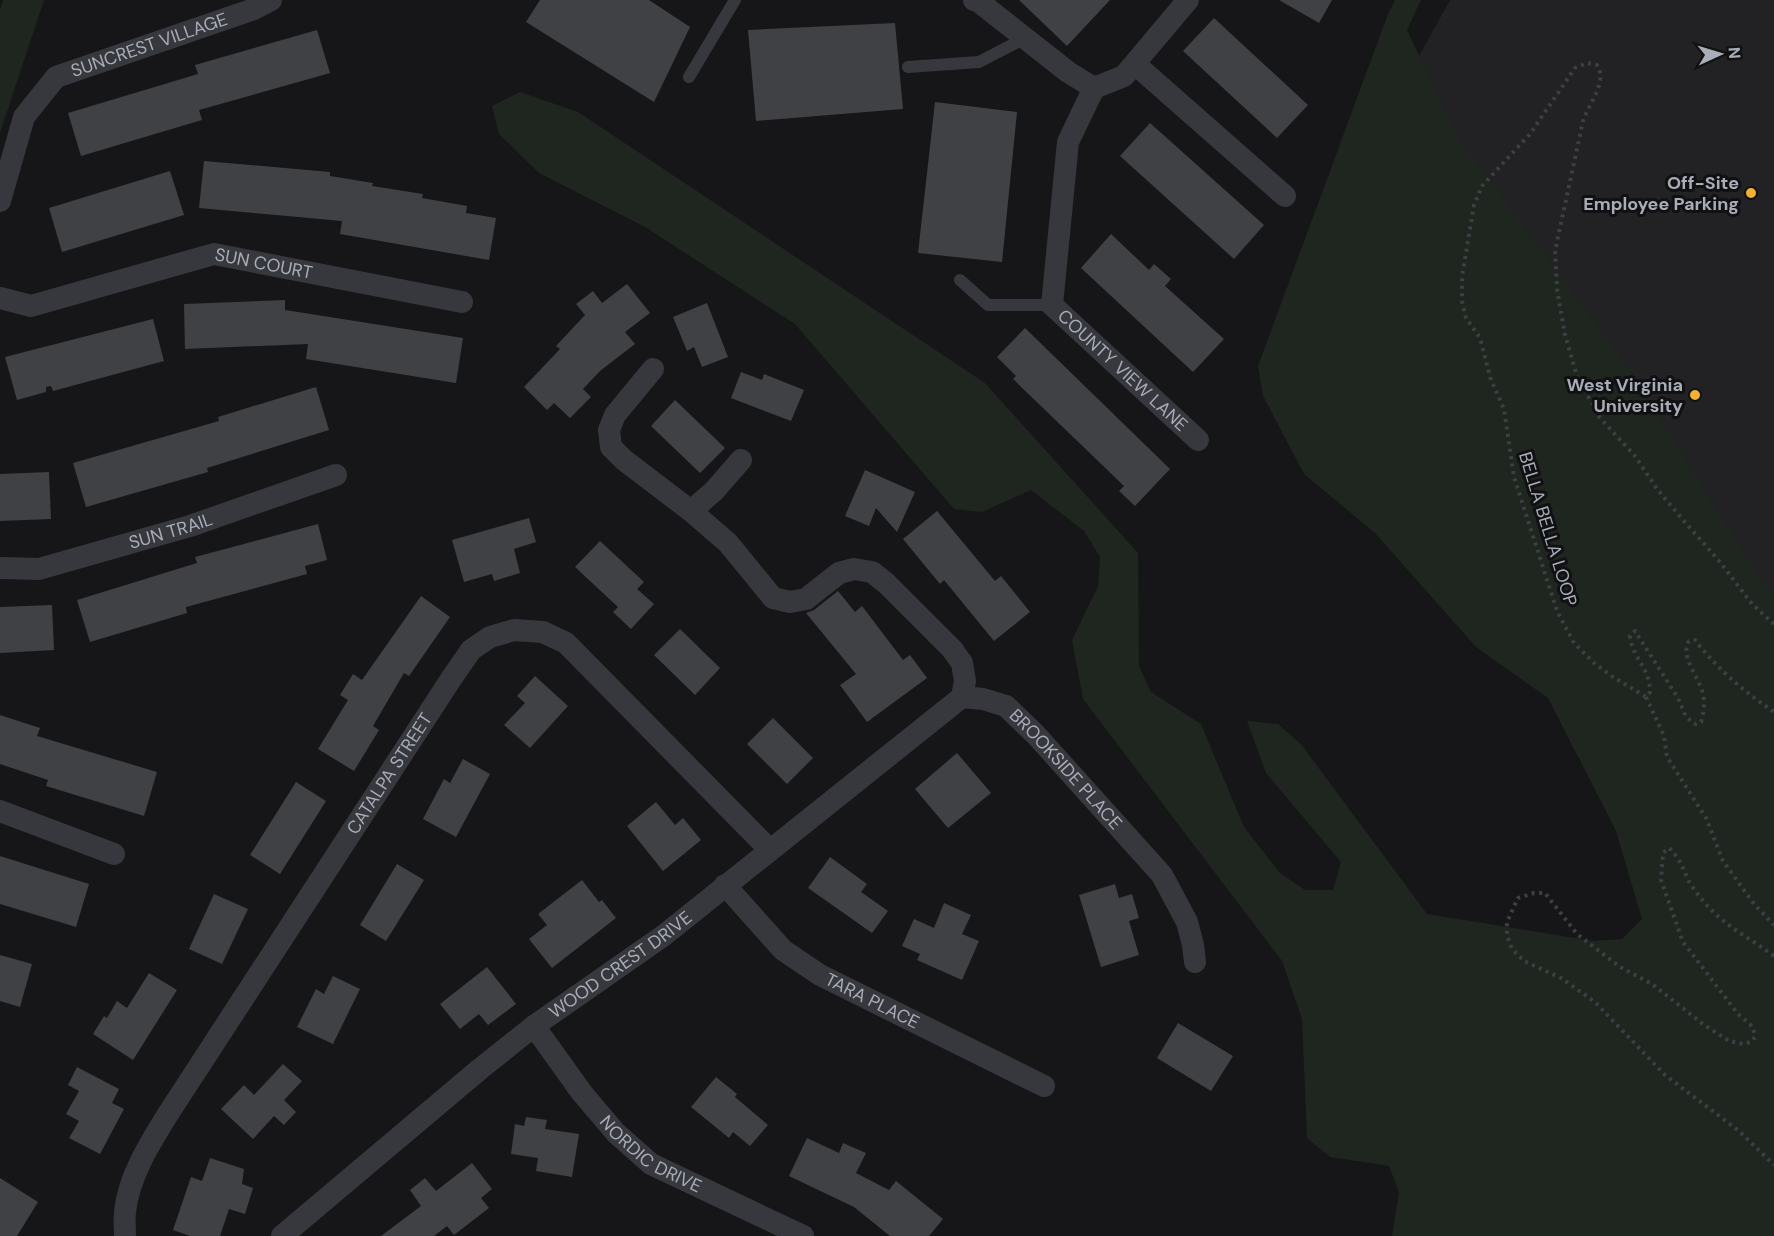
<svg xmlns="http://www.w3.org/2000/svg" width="1774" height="1236" font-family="'DM Sans',sans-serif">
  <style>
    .built { fill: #222225 }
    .green { fill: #1e261f }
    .building { fill: #404145 }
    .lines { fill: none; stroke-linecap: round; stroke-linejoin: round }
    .path { stroke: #3d3f44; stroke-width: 4; stroke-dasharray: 3 4.5; stroke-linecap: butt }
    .service { stroke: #37383d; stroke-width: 12 }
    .minor { stroke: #37383d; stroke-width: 22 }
    .poi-dot { fill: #f2b134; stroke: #111113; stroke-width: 2 }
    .labels { text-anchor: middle; stroke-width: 6; stroke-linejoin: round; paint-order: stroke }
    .street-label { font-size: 18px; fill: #a8adb8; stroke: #111113 }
    .poi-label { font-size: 18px; font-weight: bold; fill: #a8adb8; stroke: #111113; text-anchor: end }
  </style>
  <rect width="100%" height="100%" fill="#161618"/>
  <!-- built -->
  <path class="built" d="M1450,0H1774V620L1409,74Z"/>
  <!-- green -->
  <g class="green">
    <path d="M3,0H44L0,133V9Z"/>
    <path d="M1395,0H1421L1407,30L1457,136L1620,356L1774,599V1236H1392L1399,1192L1389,1166L1330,1157L1307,1138L1302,1019L1282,961L1083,699L1072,640L1098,586L1100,557L1084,531L1031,490L982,512L954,509L795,324L645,227L539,173L499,134L492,106L520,92L578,112L985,383L1138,553L1139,666L1151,692L1201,724L1244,827L1280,873L1305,890H1333L1341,862L1266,773L1247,721L1278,724L1301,744L1427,914L1593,941L1622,939L1642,919L1616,831L1548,698L1476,647L1375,533L1304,474L1263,396L1258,366L1388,14Z"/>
  </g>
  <!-- building -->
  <g class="building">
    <path d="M540,0H649L690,27L654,102L526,22Z"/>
    <path d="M1019,0H1110L1067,46Z"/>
    <path d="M1279,0H1332L1319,23Z"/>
    <path d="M1214,18L1308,105L1277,138L1183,51Z"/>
    <path d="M895,23L903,109L756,121L748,30Z"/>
    <path d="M317,30L330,73L199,110L202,120L81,156L68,113L198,74L195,65Z"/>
    <path d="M935,102L1017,112L1002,262L918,253Z"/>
    <path d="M1150,123L1264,225L1234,259L1120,156Z"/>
    <path d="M204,161L330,172V176L373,183L372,186L423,194L422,198L467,206L466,213L496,218L489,260L340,234L342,221L199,208Z"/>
    <path d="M170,171L184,215L62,252L49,208Z"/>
    <path d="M1111,234L1149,270L1154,264L1171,279L1165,286L1224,339L1193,372L1081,268Z"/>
    <path d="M627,284L650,313L625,332L635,344L600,371L583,389L591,397L570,418L554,403L547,410L524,387L560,349L556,346L585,315L576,304L593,291L602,303Z"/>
    <path d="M285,300V310L463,338L456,383L306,359L308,344L185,349L184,304Z"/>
    <path d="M707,303L728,357L702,367L694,347L687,351L673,317Z"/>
    <path d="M153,319L164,361L53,391L51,386L46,387V392L17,400L5,357Z"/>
    <path d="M1025,328L1170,469L1135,506L1119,491L1124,486L1013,379L1016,376L997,357Z"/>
    <path d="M741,372L762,380L764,374L804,390L791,421L731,398Z"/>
    <path d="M316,387L329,430L207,468L208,472L86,507L73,463L219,421L218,417Z"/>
    <path d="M675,400L725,448L700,473L651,426Z"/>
    <path d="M865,470L915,492L897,532L876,508L869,526L845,516Z"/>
    <path d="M49,472L51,519L0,521V474Z"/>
    <path d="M937,511L995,581L1001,576L1030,612L994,641L944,580L940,584L903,539Z"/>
    <path d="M529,518L536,542L514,549L520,573L494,581L492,574L464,582L452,540Z"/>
    <path d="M318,524L327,560L305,566L307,574L186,607L187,613L90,642L77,600L197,563L195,557Z"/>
    <path d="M600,541L644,582L637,589L654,604L631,629L613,612L618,607L575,567Z"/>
    <path d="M838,591L855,612L862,606L903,660L910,655L927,678L867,722L840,685L856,674L806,613L814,610Z"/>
    <path d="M421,596L450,617L409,676L404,673L373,726L379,730L354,771L318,749L348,700L340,695L353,674L362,680Z"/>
    <path d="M52,605L54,650L0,653V607Z"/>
    <path d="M680,629L720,668L695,695L654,655Z"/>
    <path d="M535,676L568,706L530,748L504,725L525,703L517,696Z"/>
    <path d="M0,715L40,728L37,736L157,772L144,816L46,786L48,780L0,764Z"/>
    <path d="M773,718L813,758L787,784L747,744Z"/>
    <path d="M957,753L991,793L948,828L915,789Z"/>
    <path d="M463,759L490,774L456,837L423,819L444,779L450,783Z"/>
    <path d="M296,782L326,801L280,874L250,855Z"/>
    <path d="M656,802L675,825L683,818L701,840L663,871L627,826Z"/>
    <path d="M0,856L89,884L76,927L0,904Z"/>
    <path d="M830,857L867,884L861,892L888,911L872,933L808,888Z"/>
    <path d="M397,864L424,880L386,941L360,925Z"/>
    <path d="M582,880L599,902L602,900L616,918L552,968L529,939L547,925L538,914Z"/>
    <path d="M1115,884L1119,898L1132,894L1139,918L1129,921L1139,955L1101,967L1079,895Z"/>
    <path d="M214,894L248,909L222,964L189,949Z"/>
    <path d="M944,903L971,915L962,934L979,941L962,980L917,960L920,954L902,946L914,919L934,928Z"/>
    <path d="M0,955L32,964L20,1007L0,1001Z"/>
    <path d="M487,967L516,1004L488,1025L479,1014L460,1029L440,1004Z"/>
    <path d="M149,973L177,990L133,1060L93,1034L104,1016L107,1018L117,1001L127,1008Z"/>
    <path d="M333,976L360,989L333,1044L297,1027L316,989L324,994Z"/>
    <path d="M1178,1023L1233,1056L1211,1091L1157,1058Z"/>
    <path d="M283,1064L302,1081L284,1100L296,1112L284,1125L274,1116L253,1139L221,1109L244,1085L254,1095Z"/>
    <path d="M77,1067L119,1089L112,1103L124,1109L100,1154L69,1138L79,1121L66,1114L79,1091L68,1085Z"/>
    <path d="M716,1077L737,1094L735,1097L768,1125L750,1146L733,1132L729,1138L691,1107Z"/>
    <path d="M526,1117L547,1120L545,1129L579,1134L572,1177L536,1171L538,1158L511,1154L515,1124L524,1126Z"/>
    <path d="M807,1138L839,1153L843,1143L866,1153L856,1173L889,1190L896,1181L943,1219L929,1236H890L854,1207L789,1176Z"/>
    <path d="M210,1158L244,1169L242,1184L253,1188L245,1214L229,1209L220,1236H190L173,1230L191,1177L202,1181Z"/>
    <path d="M472,1163L492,1189L481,1198L489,1208L454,1235L447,1226L434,1236H381L421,1206L410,1190L425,1178L436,1191Z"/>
    <path d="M0,1178L38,1202L17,1236H0Z"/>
  </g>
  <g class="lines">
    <!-- path -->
    <g class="path">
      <path d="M1774,624L1752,604L1720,562L1684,521L1657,489L1635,456L1600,418L1577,376L1565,335L1557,289L1555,251L1583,121C1589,103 1608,82 1597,65L1587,63L1575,68L1530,134L1482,186L1474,205L1462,277V301L1466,318L1480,338L1491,380L1504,409L1514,477L1557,611L1574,643L1594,663L1610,675L1646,697L1650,692C1650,667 1633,660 1630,636L1635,631L1678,698L1686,717L1695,724L1701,722C1704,713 1705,703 1703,694C1699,677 1679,655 1689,641L1695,640C1716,668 1746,693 1774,712"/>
      <path d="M1646,697L1664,736L1667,757L1706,818L1723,861L1754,904L1774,925"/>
      <path d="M1774,956C1750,938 1724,926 1704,902C1699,896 1692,887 1688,880C1683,868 1679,857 1669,848L1663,853L1661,880L1683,942L1738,1014L1753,1027L1755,1037L1751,1042L1743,1044L1729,1041L1703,1024L1652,984L1620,967L1577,934L1545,893H1534L1518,898L1507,922V936L1512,949L1524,961L1561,978L1595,1002L1665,1075L1739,1131L1774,1165"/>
    </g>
    <!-- service -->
    <g class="service">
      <path d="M908,67L979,62L1025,38"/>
      <path d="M689,77L735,0"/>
      <path d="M960,280L988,305H1052"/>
    </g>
    <!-- minor -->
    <g class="minor">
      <path d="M974,0L978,1L1068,72L1094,88L1124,76L1188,0"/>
      <path d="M1135,64L1285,196"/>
      <path id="s1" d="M1094,88L1068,142L1052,305L1198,440"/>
      <path id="s2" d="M0,201L24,117L56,77L254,9L271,0"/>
      <path id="s3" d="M0,298L31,306L214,254L462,302"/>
      <path id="s4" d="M653,369L615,415L609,430L611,447L624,460L691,511L728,543L773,598L790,602L806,599L839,573L854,569L872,572L886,583L952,649L962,663L965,681L962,697L983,699L1006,706L1036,735L1162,875L1187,922L1193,945L1195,962"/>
      <path d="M691,511L714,491L741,460"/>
      <path id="s5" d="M0,568L39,569L190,526L336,475"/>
      <path d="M0,811L114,854"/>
      <path id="s6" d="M725,885L783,950L820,975L1044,1086"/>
      <path id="s7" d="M534,1026L582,1093L616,1133L651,1164L803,1236"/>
      <path id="s8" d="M125,1236C125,1228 124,1220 125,1212C128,1178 150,1143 168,1114L451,679L471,650L490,637L514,630L543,632L566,643L769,849"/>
      <path id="s9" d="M282,1236L480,1069L534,1026L663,936L962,697"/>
    </g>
  </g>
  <!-- markers -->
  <g class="poi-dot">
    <circle cx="1751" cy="193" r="6"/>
    <circle cx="1695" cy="395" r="6"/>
  </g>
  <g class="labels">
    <!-- street labels -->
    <g class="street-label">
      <text dy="6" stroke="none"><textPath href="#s2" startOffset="237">SUNCREST VILLAGE</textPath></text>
      <text dy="6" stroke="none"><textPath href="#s3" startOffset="273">SUN COURT</textPath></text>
      <text dy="6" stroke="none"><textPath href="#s1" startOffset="320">COUNTY VIEW LANE</textPath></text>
      <text transform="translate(1548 529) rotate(73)" y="6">BELLA BELLA LOOP</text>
      <text dy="6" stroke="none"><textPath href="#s5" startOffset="176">SUN TRAIL</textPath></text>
      <text dy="6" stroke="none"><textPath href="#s4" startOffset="720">BROOKSIDE PLACE</textPath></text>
      <text dy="6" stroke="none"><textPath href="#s8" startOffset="538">CATALPA STREET</textPath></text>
      <text dy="6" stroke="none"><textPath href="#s9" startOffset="434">WOOD CREST DRIVE</textPath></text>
      <text dy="6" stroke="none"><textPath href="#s6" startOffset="190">TARA PLACE</textPath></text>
      <text dy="6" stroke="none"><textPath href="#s7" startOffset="176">NORDIC DRIVE</textPath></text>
    </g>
    <!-- poi labels -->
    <g class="poi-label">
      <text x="1739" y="189">Off-Site<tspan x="1739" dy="21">Employee Parking</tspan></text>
      <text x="1683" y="391">West Virginia<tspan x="1683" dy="21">University</tspan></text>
    </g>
  </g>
  <!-- north arrow -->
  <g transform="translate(1720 54) rotate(86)" stroke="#111113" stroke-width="4.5" paint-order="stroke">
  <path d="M0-4.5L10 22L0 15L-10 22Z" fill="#a8adb8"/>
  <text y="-9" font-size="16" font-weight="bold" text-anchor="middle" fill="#a8adb8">N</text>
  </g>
</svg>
